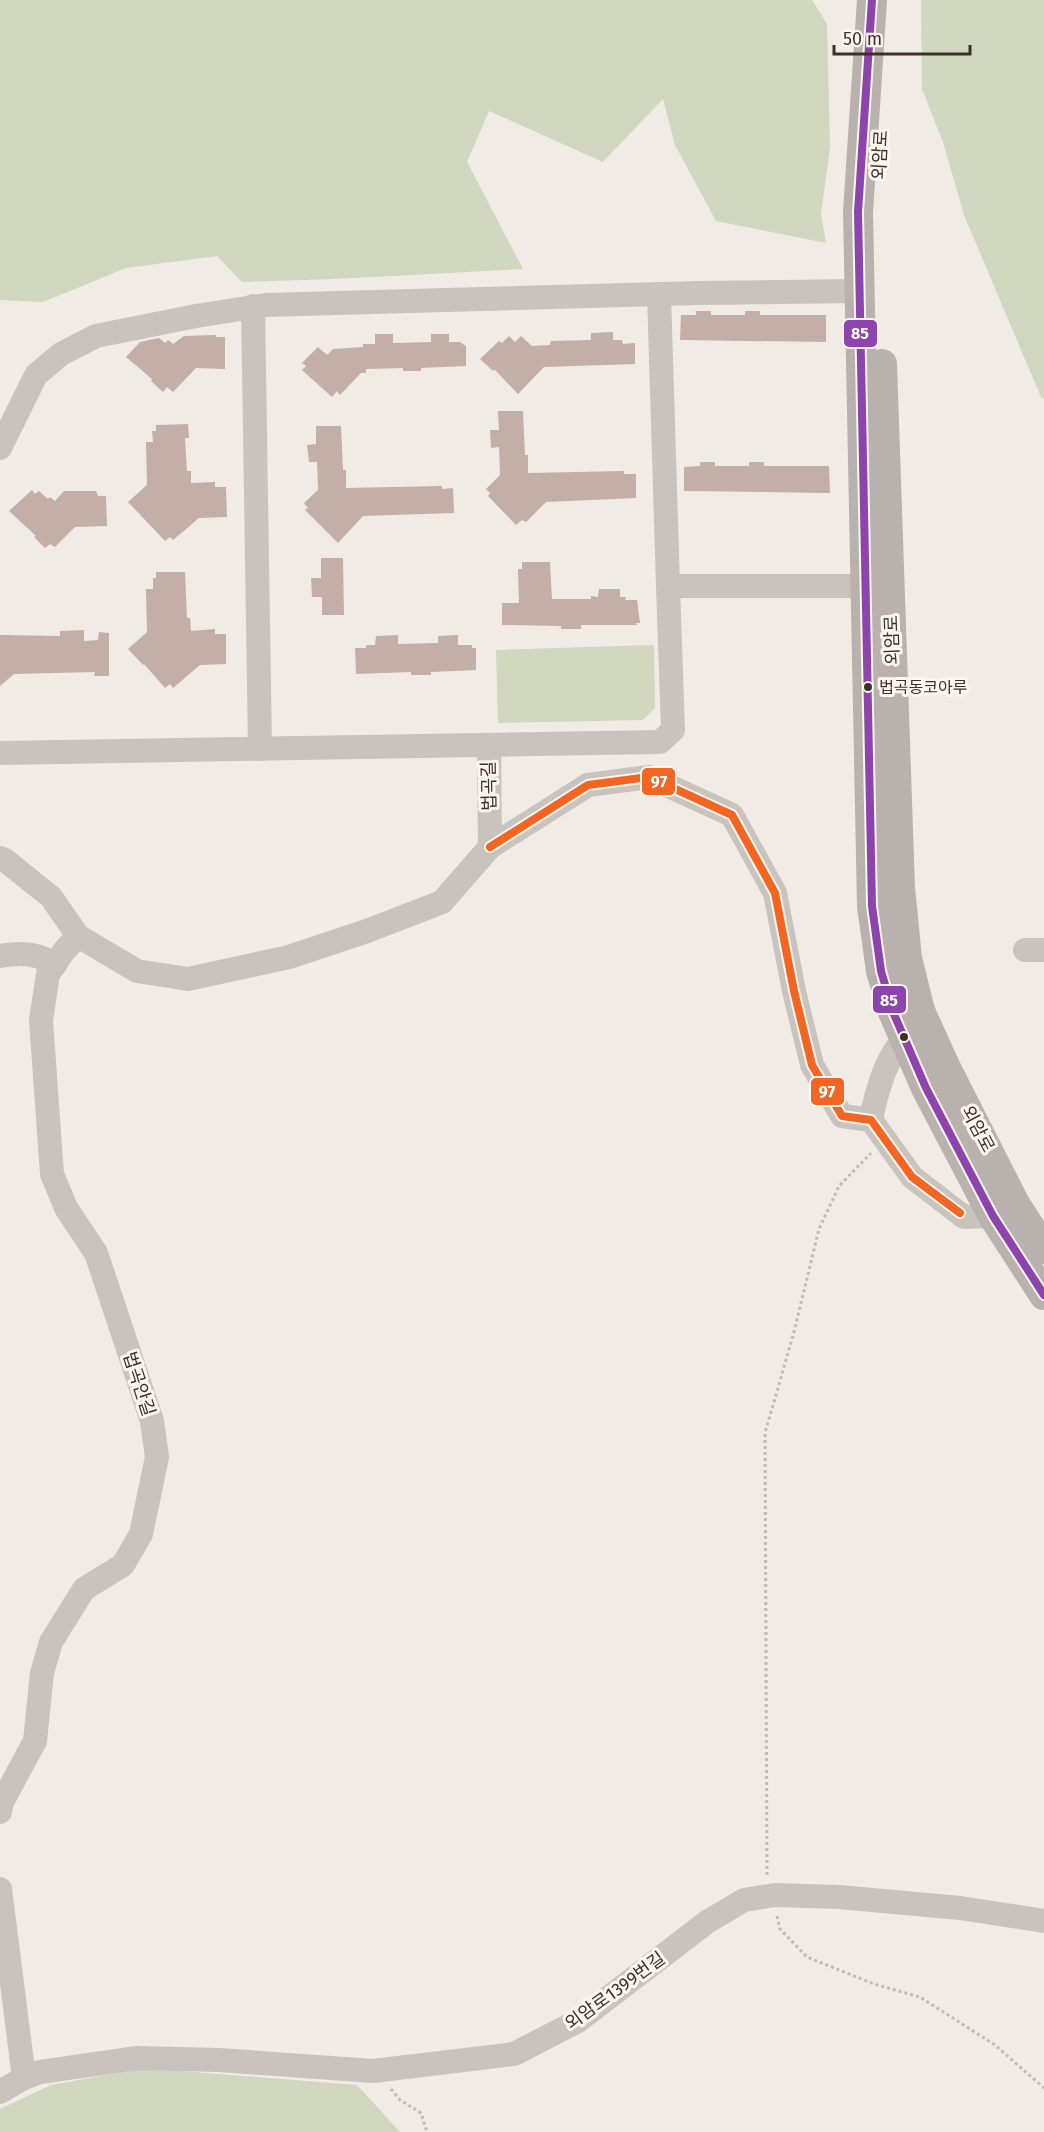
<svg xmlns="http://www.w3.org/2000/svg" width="1044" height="2132" font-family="'Fira Sans','Noto Sans KR',sans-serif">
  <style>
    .green { fill: #d1d6bf }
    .building { fill: #c3afa7 }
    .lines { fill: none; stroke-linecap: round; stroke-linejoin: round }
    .path { stroke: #c2bbb6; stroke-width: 3; stroke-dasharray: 3 3; stroke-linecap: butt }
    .minor { stroke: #c9c3be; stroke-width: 24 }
    .major { stroke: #b8b1ad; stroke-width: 30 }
    .bus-1-casing { stroke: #fbf5ee; stroke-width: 12 }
    .bus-2-casing { stroke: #fbf5ee; stroke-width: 12 }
    .bus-1 { stroke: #8e44ad; stroke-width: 8 }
    .bus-2 { stroke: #f26522; stroke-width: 8 }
    .bus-dot { fill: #3b302b; stroke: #fbf5ee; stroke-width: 2 }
    .labels { text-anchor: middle; stroke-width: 6; stroke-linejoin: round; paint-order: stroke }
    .bus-label { font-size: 16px; fill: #3b302b; stroke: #fbf5ee; text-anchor: start }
    .street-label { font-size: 18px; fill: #3b302b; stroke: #fbf5ee }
    .line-badge { stroke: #fbf5ee; stroke-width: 2 }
    .badge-label { font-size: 16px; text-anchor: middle; font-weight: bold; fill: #fff }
  </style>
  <rect width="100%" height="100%" fill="#f0ebe5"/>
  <!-- green -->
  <g class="green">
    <path d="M0,0H812L827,24L830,148L821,214L826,243L716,221L675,145L663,99L603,162L489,111L467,162L523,269L335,279L242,282L217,256L126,268L43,302L0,300Z"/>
    <path d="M921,0H1044V399L1041,397L964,215L943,142L922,89Z"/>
    <path d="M654,645L655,708L643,720L498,723L496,650Z"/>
    <path d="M145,2068L357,2085L400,2132H0V2109L51,2085Z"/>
  </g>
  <!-- building -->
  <g class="building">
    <path d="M696,311H711V315H745V311H760V315H826V342L680,340L681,315H696Z"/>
    <path d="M613,332V340H622L623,344L635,343V364L544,367L518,394L495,370L493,371L480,359L499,341L502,343L509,336L515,342L521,336L532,346L550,345L551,341L591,340V333Z"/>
    <path d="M375,334H393V343L431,342V334H449V342H460L466,346V366L421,368V371H403V368L366,369V373H361L340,395L337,391L332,397L302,370L306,366L302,363L318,347L327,355L333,349L363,347V344H375Z"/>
    <path d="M216,335V337H225V369L196,368L173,392L167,387L163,392L151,381L152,379L126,357L140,342L159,338L165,343L168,340L173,344L184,336Z"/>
    <path d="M498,411H523L525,455H528V473L624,471V474H636V498L546,502L526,522L522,520L516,525L488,496L490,493L486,489L500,475L499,447L491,448L490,430H499Z"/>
    <path d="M188,424L189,438H185L187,471H191V483L215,482V487H226L227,517L199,518L173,540L170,537L165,541L128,502L147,485L146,442H153L152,431H156V425Z"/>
    <path d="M316,426H341L343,470H346V488L442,486V489L453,488L454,513L363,516L338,543L305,510L308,508L304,503L318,490L317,462H309L307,445L316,444Z"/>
    <path d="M700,462H715V466H749V462H764V466H829L830,493L684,491V467L700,466Z"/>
    <path d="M32,490L35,494L39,491L48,499L50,497L55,501L64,491H96L98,496H106L107,526L75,527L55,547L50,544L45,548L34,537L36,536L9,511Z"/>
    <path d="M321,558H343L344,615H322V597H312L311,578H321Z"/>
    <path d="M522,562H550L552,599H591V596L598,597L599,589H620V597H626L625,600H637L640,623H636L637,625H581V629H561V626L502,625V603H519L518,569H522Z"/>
    <path d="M156,572H185L187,618H190L191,631L215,629V634H226V664L200,665L173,688L170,684L165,688L144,664L143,665L128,649L147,632L146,589H153V578H156Z"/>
    <path d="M84,630V641L98,640L99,632L109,633V676H94L95,672L14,674L0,686V635L60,636V631Z"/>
    <path d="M398,635V644L438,643V636L458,635V645H472V648H476V670L431,672V675H411V672L356,674L355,648H366V645H375L376,636Z"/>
  </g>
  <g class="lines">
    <!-- path -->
    <g class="path">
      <path d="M767,1875L765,1433L794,1332L819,1229L839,1186L871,1153"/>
      <path d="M777,1916L780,1929L807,1957L874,1984L920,1997L995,2045L1044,2088"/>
      <path d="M391,2089L400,2100L421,2113L427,2132"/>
    </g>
    <!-- minor -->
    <g class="minor">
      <path d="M659,294L668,586"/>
      <path d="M253,306L260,749"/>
      <path d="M0,448L36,375L61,354L96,336L196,316L266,305L699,293L860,291"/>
      <path d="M0,753L660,742L673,730L668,586H882"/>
      <path d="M490,847L588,785L649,777L732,815L775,893L794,991L812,1065L842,1116L871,1120L912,1177L964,1217L993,1216L1007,1209"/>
      <path d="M0,858L5,860L51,897L78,936L137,971L188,979L289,957L367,931L442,902L490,847L489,745"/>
      <path d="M1025,950H1044"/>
      <path d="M0,956C20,952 39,953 55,965"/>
      <path d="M871,1120C875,1098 886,1055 904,1040C907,1037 913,1035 917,1033"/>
      <path d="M0,1812L2,1802L35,1741L42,1673L51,1642L84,1589L123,1565L141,1534L157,1457L152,1421L96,1253L66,1208L52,1174L41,1020L48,974L64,951L78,936"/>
      <path d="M0,1889L24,2078"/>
      <path d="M0,2092L24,2078L40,2072L137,2058L219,2060L373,2071L514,2054L578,2021L707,1922L744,1900L775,1895L839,1897L960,1908L1044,1921"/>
    </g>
    <!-- major -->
    <g class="major">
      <path d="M872,0L858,212L872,906L881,971L893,1012L926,1088L993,1216L1044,1295"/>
      <path d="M882,364L900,888L907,958L920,1011L945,1066L1015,1204L1044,1249"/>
    </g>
    <!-- bus-1 casing -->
    <g class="bus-1-casing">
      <path id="bus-1" d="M872,0L858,212L872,906L881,971L893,1012L926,1088L993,1216L1044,1295"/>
    </g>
    <!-- bus-2 casing -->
    <g class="bus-2-casing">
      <path id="bus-2" d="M490,847L588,785L649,777L732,815L775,893L794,991L812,1065L842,1116L871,1120L912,1177L960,1213"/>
    </g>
    <!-- bus-1 -->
    <use href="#bus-1" class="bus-1"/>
    <!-- bus-2 -->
    <use href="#bus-2" class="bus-2"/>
  </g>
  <!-- markers -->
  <g class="bus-dot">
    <circle cx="868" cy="687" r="5"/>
    <circle cx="904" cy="1037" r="5"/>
  </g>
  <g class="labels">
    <!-- bus labels -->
    <g class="bus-label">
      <text x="879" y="693">법곡동코아루</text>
    </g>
    <!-- street labels -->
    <g class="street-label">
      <text transform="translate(880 155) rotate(-87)" y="6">외암로</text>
      <text transform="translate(892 640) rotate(-92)" y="6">외암로</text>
      <text transform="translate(489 786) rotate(-91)" y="6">법곡길</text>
      <text transform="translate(978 1129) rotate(62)" y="6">외암로</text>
      <text transform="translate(139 1384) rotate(72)" y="6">법곡안길</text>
      <text transform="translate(615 1991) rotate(-36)" y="6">외암로1399번길</text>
    </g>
  </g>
  <g class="line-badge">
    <rect x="843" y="319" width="35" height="29" rx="6" fill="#8e44ad"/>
    <rect x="641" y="767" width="35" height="29" rx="6" fill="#f26522"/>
    <rect x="872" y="985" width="35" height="29" rx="6" fill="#8e44ad"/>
    <rect x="810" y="1077" width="35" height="29" rx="6" fill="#f26522"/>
  </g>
  <g class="badge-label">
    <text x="860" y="339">85</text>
    <text x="659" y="787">97</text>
    <text x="889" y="1006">85</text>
    <text x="827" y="1097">97</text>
  </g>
  <!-- scale -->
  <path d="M834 45v9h136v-9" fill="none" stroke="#3b302b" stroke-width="3"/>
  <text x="843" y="45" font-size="18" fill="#3b302b" stroke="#fbf5ee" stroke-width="4.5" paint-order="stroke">50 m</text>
</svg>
